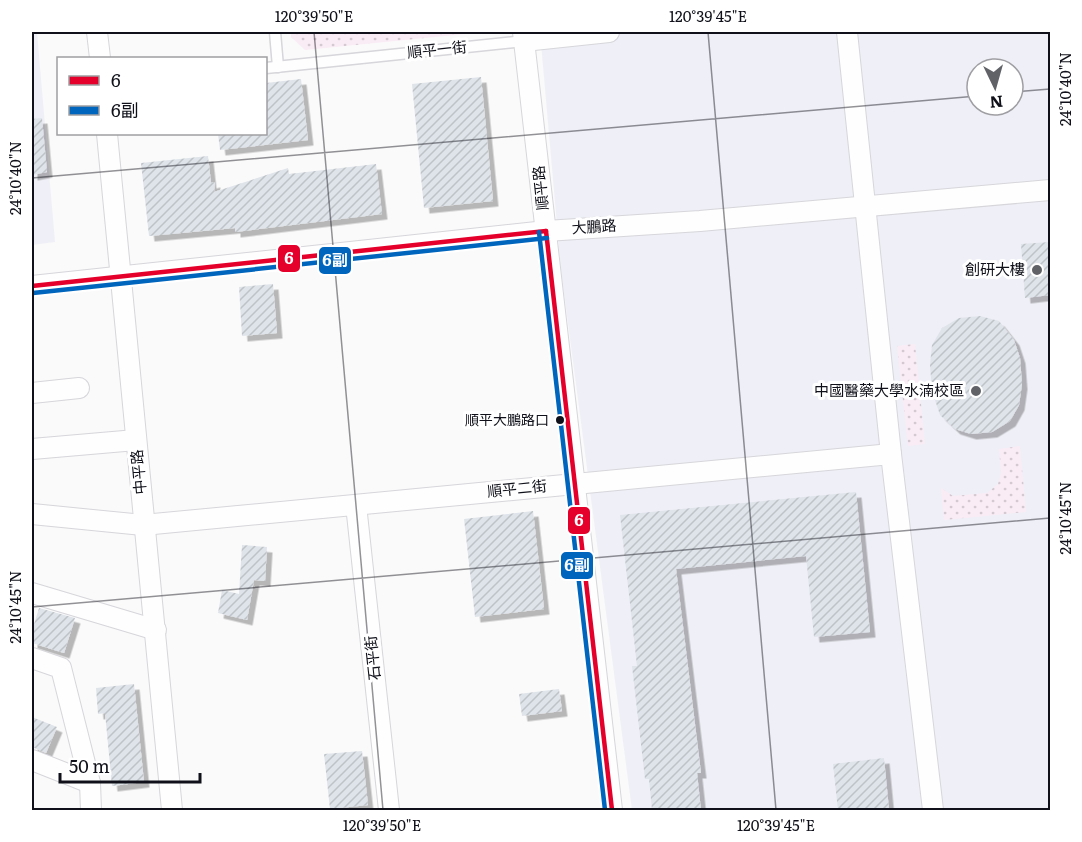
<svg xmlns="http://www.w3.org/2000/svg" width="1082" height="842" font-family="Literata,'Noto Sans TC',serif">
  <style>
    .built { fill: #efeff7; fill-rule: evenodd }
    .grass { fill: url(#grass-dots) }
    .building { fill: url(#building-hatch); filter: url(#shadow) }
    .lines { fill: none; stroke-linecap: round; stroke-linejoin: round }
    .lane-casing { stroke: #d6d6db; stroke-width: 13 }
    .street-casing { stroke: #d6d6db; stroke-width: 22 }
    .lane { stroke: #fefefe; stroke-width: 10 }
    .street { stroke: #fefefe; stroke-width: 20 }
    .bus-1-casing { stroke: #fff; stroke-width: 9 }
    .bus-2-casing { stroke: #fff; stroke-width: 9 }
    .bus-1 { stroke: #e4002b; stroke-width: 4.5 }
    .bus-2 { stroke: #0065bd; stroke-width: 4.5 }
    .ticks { fill: none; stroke: #0f1019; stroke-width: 1.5; stroke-opacity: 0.45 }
    .poi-dot { fill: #616268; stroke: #fff; stroke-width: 2 }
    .bus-dot { fill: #0f1019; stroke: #fff; stroke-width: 2 }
    .labels { text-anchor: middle; stroke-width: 6; stroke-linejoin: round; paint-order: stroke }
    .bus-label { font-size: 14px; fill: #0f1019; stroke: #fff; text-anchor: end }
    .street-label { font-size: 15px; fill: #0f1019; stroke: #fff }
    .poi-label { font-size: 15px; fill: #0f1019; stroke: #fff; text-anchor: end }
    .line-badge { stroke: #fff; stroke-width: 2 }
    .badge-label { font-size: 16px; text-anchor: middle; font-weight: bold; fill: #fff }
    .neatline { fill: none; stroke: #0f1019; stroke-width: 2 }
    .ticks-label { font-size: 15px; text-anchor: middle; fill: #0f1019 }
  </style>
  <defs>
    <pattern id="grass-dots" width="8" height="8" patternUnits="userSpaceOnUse" patternTransform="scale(1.5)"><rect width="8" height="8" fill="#faecf5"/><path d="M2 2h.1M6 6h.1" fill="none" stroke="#d5c9d1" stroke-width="1.8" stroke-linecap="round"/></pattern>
    <pattern id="building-hatch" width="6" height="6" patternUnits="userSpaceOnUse" patternTransform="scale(1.5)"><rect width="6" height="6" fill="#dfe4ea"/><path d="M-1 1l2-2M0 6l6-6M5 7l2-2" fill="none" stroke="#bec3c8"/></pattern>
    <filter id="shadow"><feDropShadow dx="5.5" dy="5.5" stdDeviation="0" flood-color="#0004"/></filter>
  </defs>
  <rect width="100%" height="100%" fill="#fafafa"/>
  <!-- built -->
  <g class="built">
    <path d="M32,32H37L55,242L32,245Z"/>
    <path d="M540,32H1050V810H632L561,270ZM977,69H1013V105H977Z"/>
  </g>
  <!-- grass -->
  <g class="grass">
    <path d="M291,32H485L305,50L291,37Z"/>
    <path d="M915,344L925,444L908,446L897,346Z"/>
    <path d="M1020,446L1026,512L944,520L941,488L953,496L987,493L998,484L1001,473L999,449Z"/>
  </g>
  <!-- building -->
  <g class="building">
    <path d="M481,77L493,201L424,208L412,84Z"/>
    <path d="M301,79L308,140L220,150L218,134H266V83Z"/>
    <path d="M42,118L47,172L32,175V119Z"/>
    <path d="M208,156L211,183L215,182L214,192L288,168L289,174L376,164L382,214L235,232V228L149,236L141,163Z"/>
    <path d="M1050,242V295L1025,298L1021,244Z"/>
    <path d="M273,284L277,333L242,336L239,287Z"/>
    <path d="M980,316L999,321L1014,340L1020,358L1022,384L1019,405L1010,421L992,432L971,434L955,429L940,415L932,391L930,365L932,345L942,328L959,318Z"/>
    <path d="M856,492L870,632L814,637L806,556L676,569L701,773H697L701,810H652L649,779H645L632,666H637L620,515Z"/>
    <path d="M533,511L544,609L475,617L464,519Z"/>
    <path d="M242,545L267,547L265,581L254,580L247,620L218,613L222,590L239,594Z"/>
    <path d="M39,608L75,618L64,653L32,643V631Z"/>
    <path d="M134,684L144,782L112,786L105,713L98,714L96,688Z"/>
    <path d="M559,689L562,711L522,716L519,694Z"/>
    <path d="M32,717L57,727L46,753L32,747Z"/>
    <path d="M362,751L368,805L330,809L324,754Z"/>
    <path d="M884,758L889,810H838L833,764Z"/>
  </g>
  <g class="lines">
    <!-- lane casing -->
    <g class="lane-casing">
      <g id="lane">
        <path d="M275,32L278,67"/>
        <path d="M266,68L524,41"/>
      </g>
    </g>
    <!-- street casing -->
    <g class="street-casing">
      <g id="street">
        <path d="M97,32L100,58"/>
        <path d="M523,32L612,810"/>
        <path d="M847,32L891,454L933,810"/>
        <path d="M524,41L609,32"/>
        <path d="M107,134L172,810"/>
        <path d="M32,286L546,231L700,221L1050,190"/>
        <path d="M32,393L79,388"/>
        <path d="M32,449L136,440"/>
        <path d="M356,505L389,810"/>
        <path d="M32,514L143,525L891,454"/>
        <path d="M32,593L156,630"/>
        <path d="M32,658L61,668L90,783L91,810"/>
        <path d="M32,760L90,783"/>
      </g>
    </g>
    <!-- lane -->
    <use href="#lane" class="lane"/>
    <!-- street -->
    <use href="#street" class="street"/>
    <!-- bus-1 casing -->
    <g class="bus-1-casing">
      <g id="bus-1">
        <path d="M546,231L612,810"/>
        <path d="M32,286L546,231"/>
      </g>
    </g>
    <!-- bus-2 casing -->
    <g class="bus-2-casing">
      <g id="bus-2">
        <path d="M539,232L605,810"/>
        <path d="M33,293L547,238"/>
      </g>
    </g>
    <!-- bus-1 -->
    <use href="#bus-1" class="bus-1"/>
    <!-- bus-2 -->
    <use href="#bus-2" class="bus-2"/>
  </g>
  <!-- ticks -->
  <path class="ticks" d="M314,32L383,810M708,32L776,810M1013,92L1050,89M32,178L977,96M32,607L1050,518"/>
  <!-- markers -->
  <g class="poi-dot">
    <circle cx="1037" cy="270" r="6"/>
    <circle cx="976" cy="391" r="6"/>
  </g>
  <circle class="bus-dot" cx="560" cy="420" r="5"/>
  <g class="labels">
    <!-- bus labels -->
    <g class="bus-label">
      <text x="549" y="425">順平大鵬路口</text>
    </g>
    <!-- street labels -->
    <g class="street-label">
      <text transform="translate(437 50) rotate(-6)" y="5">順平一街</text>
      <text transform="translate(541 188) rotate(-96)" y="5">順平路</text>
      <text transform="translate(594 227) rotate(-4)" y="5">大鵬路</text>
      <text transform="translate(139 472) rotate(-95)" y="5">中平路</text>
      <text transform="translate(517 489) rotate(-6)" y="5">順平二街</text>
      <text transform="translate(373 658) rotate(-96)" y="5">石平街</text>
    </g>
    <!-- poi labels -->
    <g class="poi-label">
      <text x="1025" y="275">創研大樓</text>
      <text x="964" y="396">中國醫藥大學水湳校區</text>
    </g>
  </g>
  <g class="line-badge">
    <rect x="277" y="244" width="24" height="29" rx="6" fill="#e4002b"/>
    <rect x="318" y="246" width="34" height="29" rx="6" fill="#0065bd"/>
    <rect x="567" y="506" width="24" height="29" rx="6" fill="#e4002b"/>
    <rect x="560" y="551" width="34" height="29" rx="6" fill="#0065bd"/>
  </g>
  <g class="badge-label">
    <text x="289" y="264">6</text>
    <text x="335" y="266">6副</text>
    <text x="579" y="526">6</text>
    <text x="577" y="571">6副</text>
  </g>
  <!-- border -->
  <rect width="1082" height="842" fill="none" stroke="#ffffff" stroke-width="66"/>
  <!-- legend -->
  <rect x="57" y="57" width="210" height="78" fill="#ffffff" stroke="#9f9fa3" stroke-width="1.5"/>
  <rect x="69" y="76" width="30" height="9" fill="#e4002b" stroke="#9f9fa3" stroke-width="1.5"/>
  <text x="111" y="87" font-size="18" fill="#0f1019">6</text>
  <rect x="69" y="106" width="30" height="9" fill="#0065bd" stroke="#9f9fa3" stroke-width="1.5"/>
  <text x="111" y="117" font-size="18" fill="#0f1019">6副</text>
  <!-- north arrow -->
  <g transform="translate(995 87) rotate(175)"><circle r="28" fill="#ffffff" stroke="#9f9fa3" stroke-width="1.5"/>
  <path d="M0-4.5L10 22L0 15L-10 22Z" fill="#616268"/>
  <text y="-9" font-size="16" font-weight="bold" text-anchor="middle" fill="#0f1019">N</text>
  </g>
  <!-- scale -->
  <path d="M60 773v9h140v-9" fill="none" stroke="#0f1019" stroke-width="3"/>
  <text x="69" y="773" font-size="18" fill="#0f1019" stroke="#ffffff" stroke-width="4.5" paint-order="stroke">50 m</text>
  <rect x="33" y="33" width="1016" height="776" class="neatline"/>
  <g class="ticks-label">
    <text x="314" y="22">120°39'50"E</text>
    <text x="708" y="22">120°39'45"E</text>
    <text transform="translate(1066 89) rotate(-90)" y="5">24°10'40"N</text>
    <text transform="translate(16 178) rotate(-90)" y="5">24°10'40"N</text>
    <text transform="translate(1066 518) rotate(-90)" y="5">24°10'45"N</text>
    <text transform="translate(16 607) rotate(-90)" y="5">24°10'45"N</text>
    <text x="382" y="831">120°39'50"E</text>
    <text x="776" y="831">120°39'45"E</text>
  </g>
</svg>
